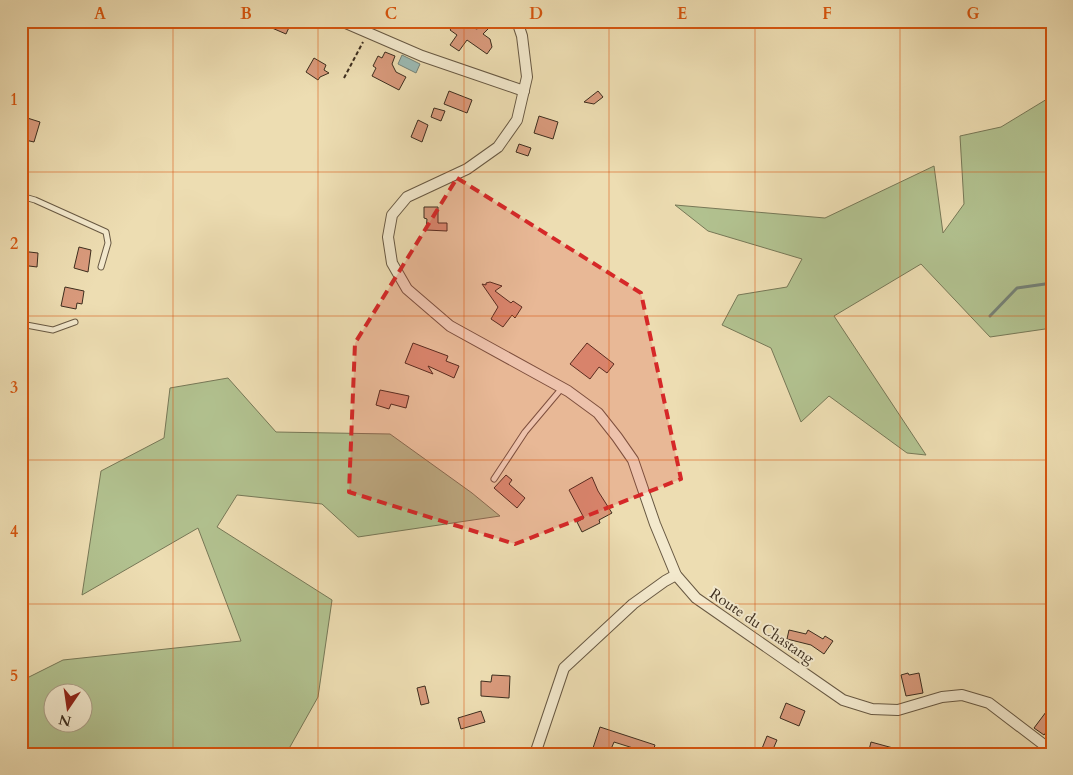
<svg xmlns="http://www.w3.org/2000/svg" width="1073" height="775" font-family="Cardo,serif">
  <style>
    .green { fill: #b2c290; stroke: #777857; fill-rule: evenodd }
    .water { fill: #9bbab4; stroke: #758278 }
    .lines { fill: none; stroke-linecap: round; stroke-linejoin: round }
    .stream { stroke: #758278; stroke-width: 3 }
    .building { fill: #d99a7c; stroke: #3c2d1e }
    .service-casing { stroke: #685943; stroke-width: 7 }
    .minor-casing { stroke: #685943; stroke-width: 12 }
    .path { stroke: #3c2d1e; stroke-width: 2; stroke-dasharray: 4 2.5; stroke-linecap: butt }
    .service { stroke: #f3e9cd; stroke-width: 5 }
    .minor { stroke: #f3e9cd; stroke-width: 10 }
    .marked { fill: #d62828; fill-opacity: 0.2; stroke: #d62828; stroke-width: 4; stroke-dasharray: 10 6; stroke-linejoin: round }
    .grid { fill: none; stroke: #d7550e; stroke-width: 1; stroke-opacity: 0.55 }
    .labels { text-anchor: middle; stroke-width: 4; stroke-linejoin: round; paint-order: stroke }
    .street-label { font-size: 15px; fill: #3c2d1e; stroke: #f3e9cd }
    .neatline { fill: none; stroke: #d7550e; stroke-width: 2 }
    .grid-label { font-size: 16px; text-anchor: middle; font-weight: bold; fill: #d7550e }
  </style>
  <rect width="100%" height="100%" fill="#edddb2"/>
  <filter id="stains"><feTurbulence type="fractalNoise" baseFrequency=".004" numOctaves="4"/><feColorMatrix values="0 0 0 0 .2 0 0 0 0 .09 0 0 0 0 .02 0 0 0 .5 -.17"/></filter>
  <radialGradient id="worn" r=".72"><stop offset=".6" stop-color="#630" stop-opacity="0"/><stop offset="1" stop-color="#630" stop-opacity=".3"/></radialGradient>
  <!-- green -->
  <g class="green">
    <path d="M1052,96V328L990,337L921,264L834,316L926,455L907,453L829,396L801,422L771,348L722,325L738,295L787,287L802,259L708,231L675,205L825,218L934,166L943,233L964,204L960,136L1001,127Z"/>
    <path d="M228,378L276,432L390,434L472,493L500,516L358,537L322,504L237,495L217,527L332,600L318,697L286,754H21V681L63,660L241,641L198,528L82,595L101,471L164,438L170,388ZM52,692H82V722H52Z"/>
  </g>
  <!-- water -->
  <path class="water" d="M402,55L420,64L416,73L398,64Z"/>
  <g class="lines">
    <!-- stream -->
    <path class="stream" d="M990,316L1017,288L1052,283"/>
  </g>
  <!-- building -->
  <g class="building">
    <path d="M276,21H292L286,34L272,28Z"/>
    <path d="M457,21H461L468,27L470,24L476,29L492,25L483,34L490,39L492,47L487,54L467,40L459,51L450,45L457,35L450,30Z"/>
    <path d="M385,52L395,56L392,64L396,72L406,77L399,90L372,76L376,68L373,66L378,56L382,58Z"/>
    <path d="M314,58L326,65L324,70L329,73L320,77L318,80L306,72Z"/>
    <path d="M449,91L472,100L467,113L444,104Z"/>
    <path d="M598,91L603,97L594,104L584,102Z"/>
    <path d="M434,108L445,111L441,121L431,117Z"/>
    <path d="M21,116L40,122L34,142L21,139L24,130H21Z"/>
    <path d="M539,116L558,122L553,139L534,133Z"/>
    <path d="M418,120L428,125L422,142L411,137Z"/>
    <path d="M519,144L531,148L528,156L516,152Z"/>
    <path d="M424,207H438V223H447V231L426,230L427,219L424,218Z"/>
    <path d="M79,247L91,250L88,272L74,268Z"/>
    <path d="M21,251L38,253L37,267L21,265Z"/>
    <path d="M490,282L502,286L495,291L511,303L513,301L522,307L515,318L512,315L503,327L491,319L498,307L482,284L486,285V283Z"/>
    <path d="M65,287L84,291L82,304L77,303L76,309L61,306Z"/>
    <path d="M413,343L448,356L446,361L459,366L454,378L428,366L433,374L405,363Z"/>
    <path d="M587,343L614,364L607,373L599,367L590,379L570,364Z"/>
    <path d="M380,390L409,396L406,408L391,404L389,409L376,405Z"/>
    <path d="M506,475L512,480L509,484L525,498L517,508L494,488Z"/>
    <path d="M592,477L598,491L612,513L599,520L600,523L582,532L577,522L584,518L569,490Z"/>
    <path d="M789,630L806,634L808,630L823,639L825,636L833,641L824,654L811,645L787,639Z"/>
    <path d="M908,673L909,675L919,673L923,693L906,696L901,675Z"/>
    <path d="M492,675L510,676L509,698L481,696V681L491,682Z"/>
    <path d="M425,686L429,703L421,705L417,688Z"/>
    <path d="M786,703L805,711L799,726L780,718Z"/>
    <path d="M1052,704V725L1044,735L1034,728Z"/>
    <path d="M481,711L485,722L461,729L458,718Z"/>
    <path d="M600,727L655,745L652,754H630L633,748L614,742L609,754H591Z"/>
    <path d="M767,736L777,740L771,754L761,751Z"/>
    <path d="M871,742L904,751L903,754H868Z"/>
  </g>
  <g class="lines">
    <!-- service casing -->
    <g class="service-casing">
      <g id="service">
        <path d="M21,196L35,200L106,232L108,243L101,267"/>
        <path d="M21,275V276"/>
        <path d="M21,324L53,330L75,322"/>
        <path d="M494,479L525,432L562,388"/>
      </g>
    </g>
    <!-- minor casing -->
    <g class="minor-casing">
      <g id="minor">
        <path d="M341,21L422,56L524,91"/>
        <path d="M517,21L522,36L527,77L517,120L498,147L467,169L407,197L392,215L388,237L392,263L407,289L450,326L568,391L598,413L617,437L633,460L655,524L676,575L696,598L843,700L872,709L898,710L942,697L962,695L989,703L1052,751"/>
        <path d="M535,754L564,668L633,604L665,581L676,575"/>
      </g>
    </g>
    <!-- path -->
    <path class="path" d="M344,78L363,42"/>
    <!-- service -->
    <use href="#service" class="service"/>
    <!-- minor -->
    <use href="#minor" class="minor"/>
  </g>
  <!-- marked area -->
  <path class="marked" d="M457,178L641,293L681,479L515,544L349,492L355,343Z"/>
  <!-- grid -->
  <path class="grid" d="M173,21V754M318,21V754M464,21V754M609,21V754M755,21V754M900,21V754M21,172H1052M21,316H1052M21,460H1052M21,604H1052"/>
  <g class="labels">
    <!-- street labels -->
    <g class="street-label">
      <text transform="translate(762 626) rotate(34)" y="5">Route du Chastang</text>
    </g>
  </g>
  <!-- margin -->
  <rect width="1073" height="775" fill="none" stroke="#edddb2" stroke-width="55"/>
  <!-- north arrow -->
  <g transform="translate(68 708) rotate(193)"><circle r="24" fill="#f3e9cd" stroke="#aa9e87"/>
  <path d="M0-4L9 19L0 12L-9 19Z" fill="#8f2418"/>
  <text y="-8" font-size="14" font-weight="bold" text-anchor="middle" fill="#3c2d1e">N</text>
  </g>
  <rect x="28" y="28" width="1018" height="720" class="neatline"/>
  <g class="grid-label">
    <text x="100" y="19">A</text>
    <text x="246" y="19">B</text>
    <text x="391" y="19">C</text>
    <text x="536" y="19">D</text>
    <text x="682" y="19">E</text>
    <text x="827" y="19">F</text>
    <text x="973" y="19">G</text>
    <text x="14" y="105">1</text>
    <text x="14" y="249">2</text>
    <text x="14" y="393">3</text>
    <text x="14" y="537">4</text>
    <text x="14" y="681">5</text>
  </g>
  <rect width="100%" height="100%" filter="url(#stains)"/>
  <rect width="100%" height="100%" fill="url(#worn)"/>
</svg>
